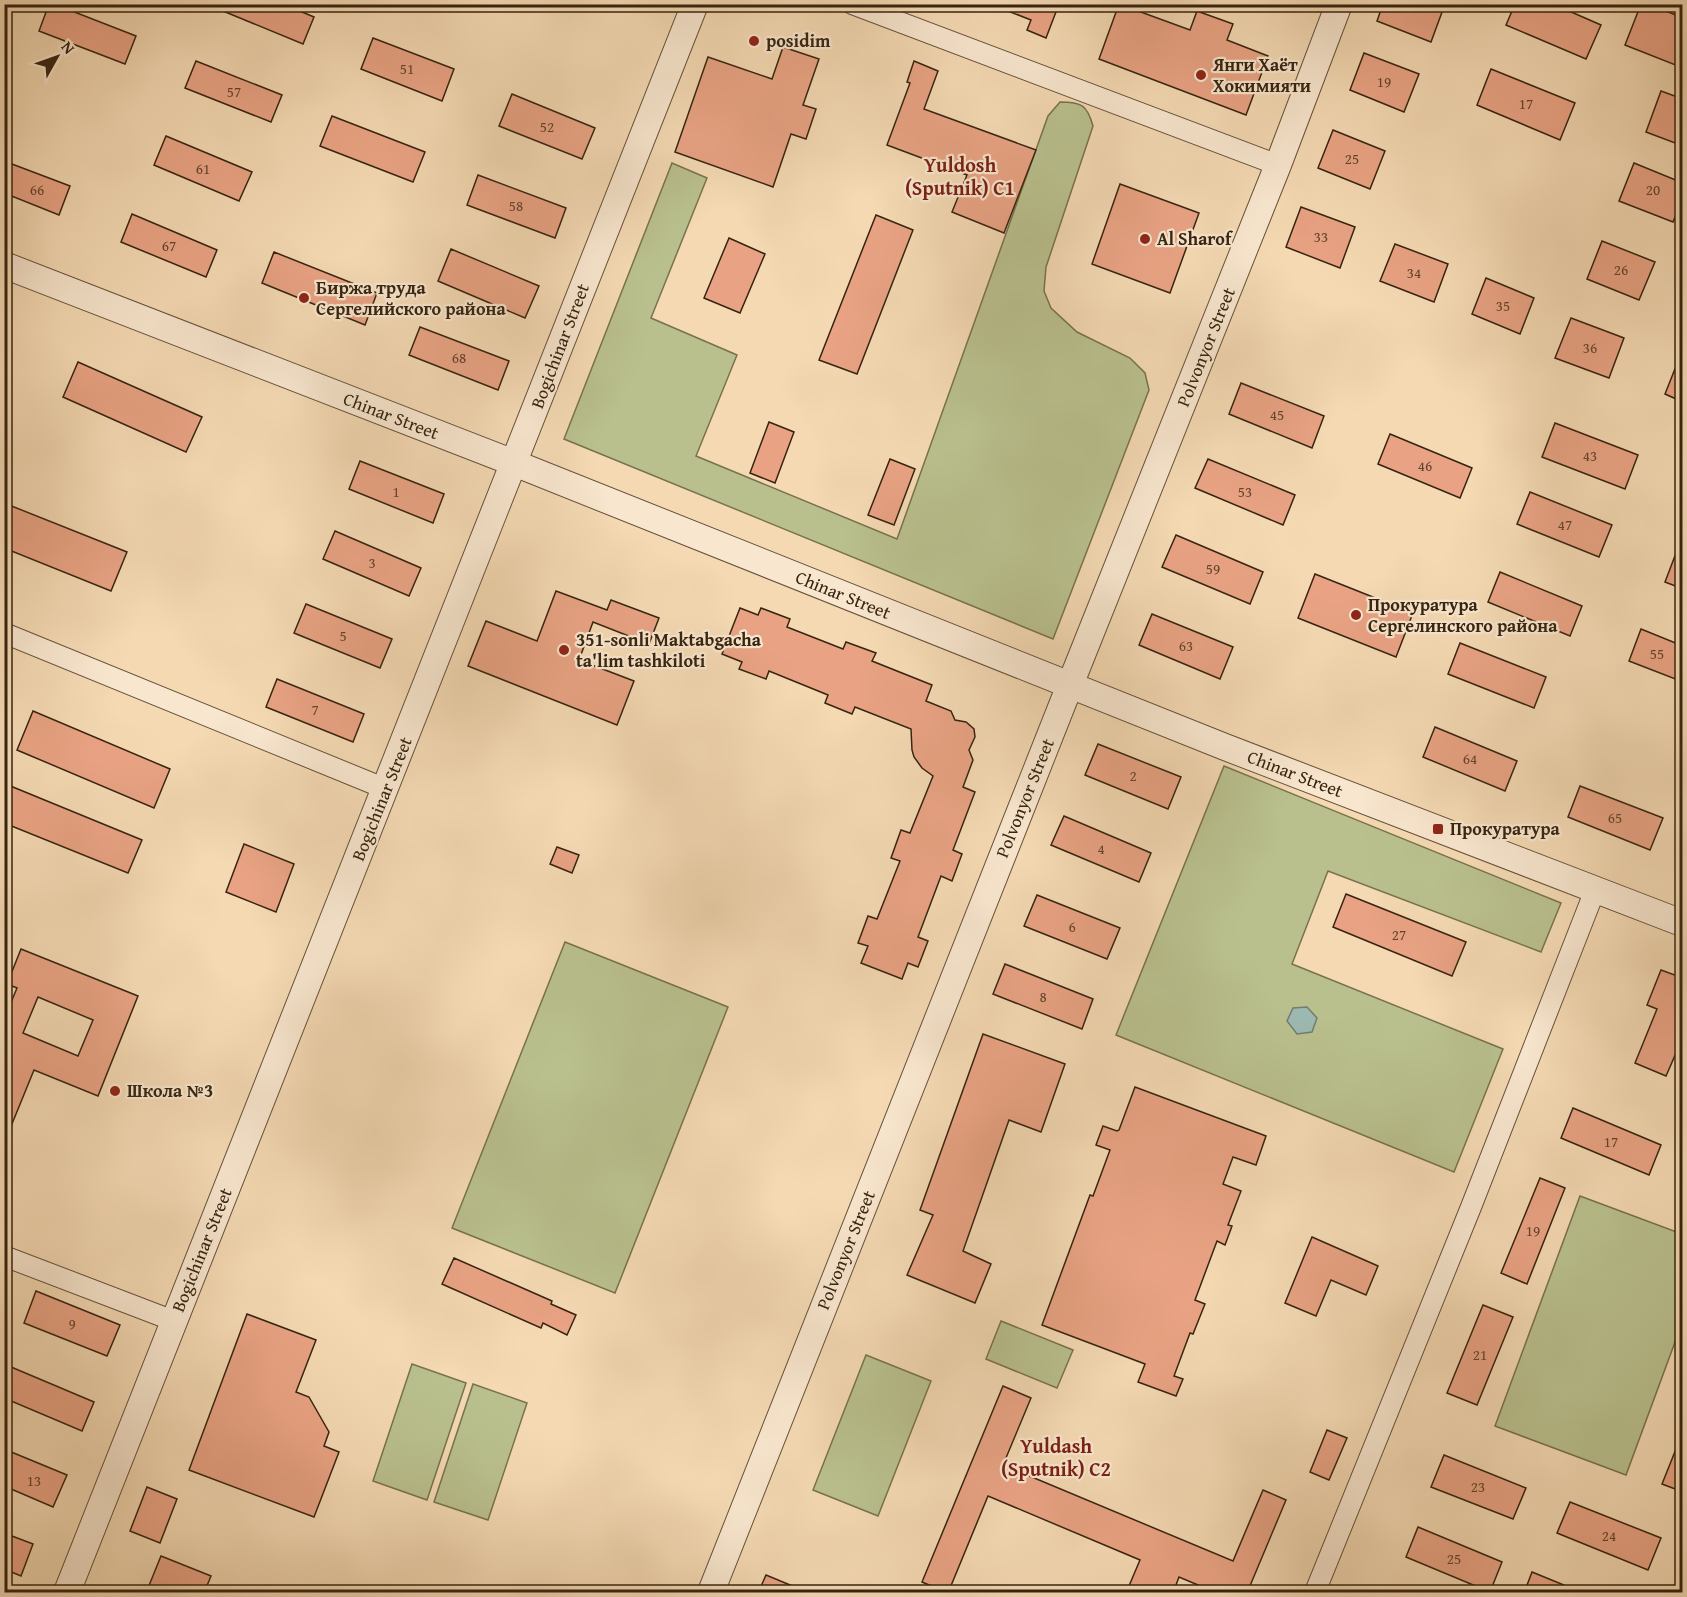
<svg xmlns="http://www.w3.org/2000/svg" width="1687" height="1597" font-family="'Gentium Book Plus',serif">
  <style>
    .green { fill: #b9c08e; stroke: #78724f; stroke-width: 1.5 }
    .water { fill: #9cb9b1; stroke: #737d71; stroke-width: 1.5 }
    .building { fill: #e9a384; stroke: #362410; stroke-width: 1.5; fill-rule: evenodd }
    .lines { fill: none; stroke-linecap: round; stroke-linejoin: round }
    .minor-casing { stroke: #665139; stroke-width: 22 }
    .tertiary-casing { stroke: #665139; stroke-width: 28 }
    .minor { stroke: #f8e6ce; stroke-width: 20 }
    .tertiary { stroke: #f8e6ce; stroke-width: 26 }
    .poi-dot { fill: #8f2418; stroke: #f8e6ce; stroke-width: 2 }
    .labels { text-anchor: middle; stroke-width: 4.5; stroke-linejoin: round; paint-order: stroke }
    .number-label { font-size: 15px; fill: #63442d }
    .poi-label { font-size: 18px; font-weight: bold; fill: #362410; stroke: #f8e6ce; text-anchor: start }
    .street-label { font-size: 18px; fill: #362410; stroke: #f8e6ce }
    .neighbourhood-label { font-size: 20px; font-weight: bold; fill: #7a1f14; stroke: #f8e6ce }
  </style>
  <rect width="100%" height="100%" fill="#f4d9b3"/>
  <filter id="stains"><feTurbulence type="fractalNoise" baseFrequency=".00333" numOctaves="4"/><feColorMatrix values="0 0 0 0 .2 0 0 0 0 .09 0 0 0 0 .02 0 0 0 .5 -.17"/></filter>
  <radialGradient id="worn" r=".72"><stop offset=".6" stop-color="#630" stop-opacity="0"/><stop offset="1" stop-color="#630" stop-opacity=".3"/></radialGradient>
  <!-- green -->
  <g class="green">
    <path d="M1060,102C1082,102 1087,105 1093,126L1046,267L1044,291L1051,308L1077,332L1130,358L1145,373L1149,390L1053,639L564,439L672,163L707,178L651,318L737,355L696,456L897,539L1048,116Z"/>
    <path d="M1224,766L1561,903L1541,952L1328,871L1292,964L1503,1049L1454,1172L1116,1035Z"/>
    <path d="M565,942L728,1007L615,1293L452,1228Z"/>
    <path d="M1580,1196L1682,1234V1323L1626,1475L1495,1426Z"/>
    <path d="M1001,1321L1073,1350L1057,1388L986,1359Z"/>
    <path d="M866,1355L931,1381L878,1516L813,1490Z"/>
    <path d="M412,1364L466,1383L427,1500L373,1481Z"/>
    <path d="M473,1384L527,1403L488,1520L434,1502Z"/>
  </g>
  <!-- water -->
  <path class="water" d="M1307,1007L1317,1018L1312,1032L1297,1034L1287,1021L1293,1008Z"/>
  <!-- building -->
  <g class="building">
    <path d="M49,4H54L136,36L125,64L39,31Z"/>
    <path d="M206,4H283L314,17L303,44Z"/>
    <path d="M995,4H1059L1046,38L1027,30L1031,20L995,6Z"/>
    <path d="M1119,4L1190,30L1197,11L1233,24L1227,40L1268,56L1246,115L1099,59Z"/>
    <path d="M1383,4H1445L1431,42L1377,21Z"/>
    <path d="M1515,4H1553L1601,25L1586,59L1506,25Z"/>
    <path d="M1641,4H1649L1683,18V68L1625,45Z"/>
    <path d="M373,38L454,69L442,101L361,69Z"/>
    <path d="M783,47L819,59L803,105L816,109L806,139L791,134L773,187L675,152L708,57L772,79Z"/>
    <path d="M1364,53L1419,74L1404,112L1350,90Z"/>
    <path d="M196,61L282,95L271,122L185,88Z"/>
    <path d="M914,61L938,71L924,109L1036,150L1004,233L952,212L967,175L887,145L910,83L907,82Z"/>
    <path d="M1491,69L1575,103L1560,140L1477,105Z"/>
    <path d="M1661,91L1683,99V146L1646,132Z"/>
    <path d="M512,94L595,128L582,159L499,126Z"/>
    <path d="M332,116L425,152L413,182L320,146Z"/>
    <path d="M1333,130L1385,151L1370,189L1318,168Z"/>
    <path d="M166,136L252,172L239,201L154,165Z"/>
    <path d="M4,161L70,186L59,215L4,193Z"/>
    <path d="M1634,163L1683,183V198L1673,222L1619,201Z"/>
    <path d="M478,175L566,208L555,238L467,205Z"/>
    <path d="M1120,184L1199,213L1170,293L1092,264Z"/>
    <path d="M1301,207L1355,227L1340,268L1286,247Z"/>
    <path d="M132,214L217,250L206,277L121,242Z"/>
    <path d="M876,215L913,230L857,374L819,360Z"/>
    <path d="M729,238L765,254L740,313L704,298Z"/>
    <path d="M1602,241L1655,262L1639,300L1587,279Z"/>
    <path d="M1395,244L1448,264L1434,302L1380,281Z"/>
    <path d="M451,249L539,286L525,318L438,281Z"/>
    <path d="M274,252L377,293L365,325L262,283Z"/>
    <path d="M1486,278L1534,298L1520,334L1472,314Z"/>
    <path d="M1571,318L1624,338L1609,378L1555,358Z"/>
    <path d="M420,327L509,361L498,390L409,355Z"/>
    <path d="M1682,351L1683,352V402L1665,394Z"/>
    <path d="M78,362L202,417L186,452L63,397Z"/>
    <path d="M1241,383L1324,416L1312,448L1229,414Z"/>
    <path d="M769,422L794,432L775,483L750,473Z"/>
    <path d="M1555,423L1638,455L1625,489L1542,457Z"/>
    <path d="M1390,434L1472,468L1460,498L1378,464Z"/>
    <path d="M890,459L915,469L894,525L868,515Z"/>
    <path d="M1208,459L1295,495L1283,525L1195,488Z"/>
    <path d="M360,461L444,494L433,523L349,489Z"/>
    <path d="M1530,492L1612,525L1599,557L1517,524Z"/>
    <path d="M4,503L127,552L111,591L4,548Z"/>
    <path d="M335,531L421,568L409,596L323,559Z"/>
    <path d="M1176,535L1263,572L1250,604L1162,567Z"/>
    <path d="M1681,540H1683V589L1665,582Z"/>
    <path d="M1500,572L1582,606L1570,636L1488,602Z"/>
    <path d="M1315,574L1413,613L1396,657L1298,618Z"/>
    <path d="M556,591L607,610L611,600L659,618L649,644L593,622L579,660L634,681L617,725L468,666L486,621L537,641Z"/>
    <path d="M306,604L392,639L380,668L294,633Z"/>
    <path d="M740,608L758,615L761,608L790,619L787,627L843,649L846,642L876,653L872,661L932,685L926,701L951,711L955,720L966,722L974,729L975,737L969,750L973,760L963,787L975,792L953,850L962,854L952,881L941,876L918,937L928,941L918,967L908,963L902,979L861,963L868,946L858,943L868,916L877,919L900,861L891,858L901,830L910,833L933,776L922,768L914,757L912,750L911,729L855,707L852,714L825,703L828,695L769,671L766,679L739,669L742,662L722,654Z"/>
    <path d="M1152,614L1233,647L1220,679L1139,645Z"/>
    <path d="M1641,629L1683,646V682L1629,661Z"/>
    <path d="M1460,643L1546,677L1534,708L1448,674Z"/>
    <path d="M277,679L364,714L353,742L266,707Z"/>
    <path d="M33,711L170,769L154,808L17,750Z"/>
    <path d="M1435,727L1517,761L1505,791L1423,757Z"/>
    <path d="M1098,744L1181,777L1168,809L1085,775Z"/>
    <path d="M8,785L142,840L128,873L4,823V794Z"/>
    <path d="M1580,786L1663,818L1650,850L1568,817Z"/>
    <path d="M1064,816L1151,853L1139,882L1051,845Z"/>
    <path d="M244,844L294,864L276,912L226,892Z"/>
    <path d="M557,847L579,855L572,873L550,864Z"/>
    <path d="M1346,894L1466,942L1452,976L1333,927Z"/>
    <path d="M1037,895L1120,928L1107,959L1024,926Z"/>
    <path d="M21,949L138,996L98,1096L34,1070L5,1141L4,1019L17,988L7,984ZM38,997L93,1020L78,1056L23,1033Z"/>
    <path d="M1005,964L1093,999L1082,1029L993,994Z"/>
    <path d="M1661,970L1683,978V1037L1666,1076L1635,1063L1657,1009L1647,1005Z"/>
    <path d="M983,1034L1065,1064L1041,1132L1009,1120L963,1251L991,1264L975,1303L907,1275L933,1215L920,1210Z"/>
    <path d="M1135,1087L1266,1136L1256,1165L1233,1157L1223,1184L1241,1191L1228,1225L1232,1226L1225,1245L1217,1241L1195,1300L1205,1304L1193,1334L1190,1333L1174,1376L1183,1379L1176,1396L1138,1382L1145,1364L1042,1325L1090,1195L1093,1196L1110,1150L1096,1145L1103,1126L1117,1131L1119,1130Z"/>
    <path d="M1573,1108L1661,1145L1649,1175L1561,1138Z"/>
    <path d="M1540,1178L1565,1188L1527,1284L1501,1273Z"/>
    <path d="M1312,1237L1378,1266L1366,1295L1331,1280L1316,1316L1285,1303Z"/>
    <path d="M454,1258L552,1301L551,1304L576,1315L567,1335L543,1323L541,1328L442,1284Z"/>
    <path d="M36,1291L120,1325L107,1356L24,1323Z"/>
    <path d="M1483,1305L1513,1317L1477,1405L1447,1393Z"/>
    <path d="M247,1314L316,1340L296,1392L309,1397L329,1432L324,1446L339,1452L314,1517L189,1470Z"/>
    <path d="M4,1364L94,1402L82,1431L4,1398Z"/>
    <path d="M1003,1386L1031,1398L1003,1465L1233,1561L1263,1490L1286,1500L1247,1593H1217L1179,1577L1173,1593H1126L1140,1560L988,1496L948,1593L922,1582Z"/>
    <path d="M1327,1430L1347,1438L1329,1480L1310,1472Z"/>
    <path d="M1682,1434H1683V1492L1662,1484Z"/>
    <path d="M4,1449L67,1475L53,1507L4,1486Z"/>
    <path d="M1444,1455L1526,1488L1513,1519L1431,1487Z"/>
    <path d="M147,1487L177,1499L160,1543L130,1531Z"/>
    <path d="M1570,1502L1661,1538L1648,1570L1557,1533Z"/>
    <path d="M1418,1527L1502,1562L1490,1592L1406,1557Z"/>
    <path d="M4,1533L33,1544L21,1576L4,1569Z"/>
    <path d="M161,1556L211,1576L204,1593H146Z"/>
    <path d="M1532,1572L1581,1592V1593H1524Z"/>
    <path d="M766,1575L807,1592V1593H758Z"/>
  </g>
  <g class="lines">
    <!-- minor casing -->
    <g class="minor-casing">
      <g id="minor">
        <path d="M852,4L1278,165"/>
        <path d="M4,633L386,789"/>
        <path d="M4,1256L174,1321"/>
        <path d="M1315,1592L1471,1207L1595,890"/>
      </g>
    </g>
    <!-- tertiary casing -->
    <g class="tertiary-casing">
      <g id="tertiary">
        <path d="M4,265L514,463L1225,747L1682,923"/>
        <path d="M67,1592L695,4"/>
        <path d="M711,1592L1070,685L1278,165L1339,4"/>
      </g>
    </g>
    <!-- minor -->
    <use href="#minor" class="minor"/>
    <!-- tertiary -->
    <use href="#tertiary" class="tertiary"/>
  </g>
  <!-- markers -->
  <g class="poi-dot">
    <circle cx="754" cy="41" r="6"/>
    <circle cx="1201" cy="75" r="6"/>
    <circle cx="1145" cy="239" r="6"/>
    <circle cx="304" cy="298" r="6"/>
    <circle cx="1356" cy="615" r="6"/>
    <circle cx="564" cy="650" r="6"/>
    <rect x="1432" y="823" width="12" height="12" rx="3"/>
    <circle cx="115" cy="1091" r="6"/>
  </g>
  <g class="labels">
    <!-- number labels -->
    <g class="number-label">
      <text x="407" y="74">51</text>
      <text x="1384" y="87">19</text>
      <text x="234" y="97">57</text>
      <text x="1526" y="109">17</text>
      <text x="547" y="132">52</text>
      <text x="1352" y="164">25</text>
      <text x="203" y="174">61</text>
      <text x="37" y="195">66</text>
      <text x="1653" y="195">20</text>
      <text x="516" y="211">58</text>
      <text x="1321" y="242">33</text>
      <text x="169" y="251">67</text>
      <text x="1621" y="275">26</text>
      <text x="1414" y="278">34</text>
      <text x="1503" y="311">35</text>
      <text x="1590" y="353">36</text>
      <text x="459" y="363">68</text>
      <text x="1277" y="420">45</text>
      <text x="1590" y="461">43</text>
      <text x="1425" y="471">46</text>
      <text x="396" y="497">1</text>
      <text x="1245" y="497">53</text>
      <text x="1565" y="530">47</text>
      <text x="372" y="568">3</text>
      <text x="1213" y="574">59</text>
      <text x="343" y="641">5</text>
      <text x="1186" y="651">63</text>
      <text x="1657" y="659">55</text>
      <text x="315" y="715">7</text>
      <text x="1470" y="764">64</text>
      <text x="1133" y="781">2</text>
      <text x="1615" y="823">65</text>
      <text x="1101" y="854">4</text>
      <text x="1072" y="932">6</text>
      <text x="1399" y="940">27</text>
      <text x="1043" y="1002">8</text>
      <text x="1611" y="1147">17</text>
      <text x="1533" y="1236">19</text>
      <text x="72" y="1329">9</text>
      <text x="1480" y="1360">21</text>
      <text x="34" y="1486">13</text>
      <text x="1478" y="1492">23</text>
      <text x="1609" y="1541">24</text>
      <text x="1454" y="1564">25</text>
    </g>
    <!-- poi labels -->
    <g class="poi-label">
      <text x="766" y="47">posidim</text>
      <text x="1213" y="71">Янги Хаёт<tspan x="1213" dy="21">Хокимияти</tspan></text>
      <text x="1157" y="245">Al Sharof</text>
      <text x="316" y="294">Биржа труда<tspan x="316" dy="21">Сергелийского района</tspan></text>
      <text x="1368" y="611">Прокуратура<tspan x="1368" dy="21">Сергелинского района</tspan></text>
      <text x="576" y="646">351-sonli Maktabgacha<tspan x="576" dy="21">ta'lim tashkiloti</tspan></text>
      <text x="1450" y="835">Прокуратура</text>
      <text x="127" y="1097">Школа №3</text>
    </g>
    <!-- street labels -->
    <g class="street-label">
      <text transform="translate(560 346) rotate(-69)" y="6">Bogichinar Street</text>
      <text transform="translate(1206 347) rotate(-68)" y="6">Polvonyor Street</text>
      <text transform="translate(391 416) rotate(21)" y="6">Chinar Street</text>
      <text transform="translate(843 595) rotate(22)" y="6">Chinar Street</text>
      <text transform="translate(1295 774) rotate(21)" y="6">Chinar Street</text>
      <text transform="translate(1025 798) rotate(-68)" y="6">Polvonyor Street</text>
      <text transform="translate(382 799) rotate(-68)" y="6">Bogichinar Street</text>
      <text transform="translate(202 1250) rotate(-68)" y="6">Bogichinar Street</text>
      <text transform="translate(846 1250) rotate(-68)" y="6">Polvonyor Street</text>
    </g>
    <!-- neighbourhood labels -->
    <g class="neighbourhood-label">
      <text x="960" y="172">Yuldosh<tspan x="960" dy="23">(Sputnik) C1</tspan></text>
      <text x="1056" y="1453">Yuldash<tspan x="1056" dy="23">(Sputnik) C2</tspan></text>
    </g>
  </g>
  <!-- margin -->
  <rect width="1687" height="1597" fill="none" stroke="#f4d9b3" stroke-width="24"/>
  <rect x="6" y="6" width="1675" height="1585" fill="none" stroke="#362410" stroke-width="3"/>
  <rect x="12" y="12" width="1663" height="1573" fill="none" stroke="#362410" stroke-width="1.5"/>
  <!-- north arrow -->
  <g transform="translate(57 57) rotate(50)" stroke="#f8e6ce" stroke-width="4.5" paint-order="stroke">
  <path d="M0-4.5L10 22L0 15L-10 22Z" fill="#362410"/>
  <text y="-9" font-size="16" font-weight="bold" text-anchor="middle" fill="#362410">N</text>
  </g>
  <rect width="100%" height="100%" filter="url(#stains)"/>
  <rect width="100%" height="100%" fill="url(#worn)"/>
</svg>
